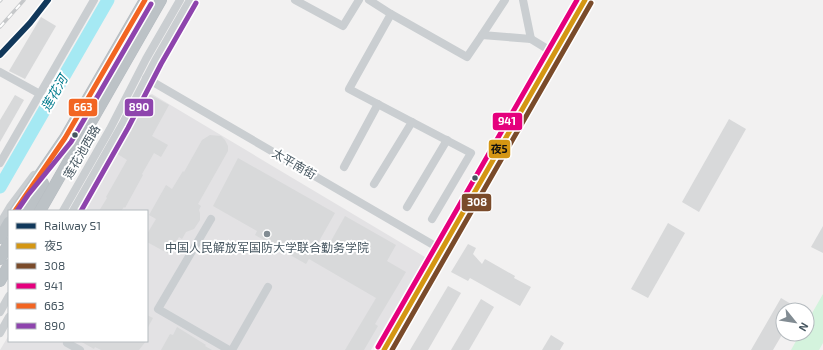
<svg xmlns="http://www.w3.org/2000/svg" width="823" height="350" font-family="'Exo 2','Noto Sans SC',sans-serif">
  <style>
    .education { fill: #e3e2e4 }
    .green { fill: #d4f3dd }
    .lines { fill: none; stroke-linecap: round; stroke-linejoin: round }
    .river { stroke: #a5e9f3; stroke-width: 13 }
    .building { fill: #d8d9da }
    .highway-casing { stroke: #b6bcc1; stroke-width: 12 }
    .minor { stroke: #caced1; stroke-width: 8 }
    .highway { stroke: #bcc2c6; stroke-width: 11 }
    .rail-casing { stroke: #c6c8ca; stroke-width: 3.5 }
    .rail { stroke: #fff; stroke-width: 2; stroke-dasharray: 6; stroke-linecap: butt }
    .bus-1-casing { stroke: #fff; stroke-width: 8 }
    .bus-2-casing { stroke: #fff; stroke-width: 8 }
    .bus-3-casing { stroke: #fff; stroke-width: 8 }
    .bus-4-casing { stroke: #fff; stroke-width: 8 }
    .bus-5-casing { stroke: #fff; stroke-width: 8 }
    .bus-1 { stroke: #d49613; stroke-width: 5 }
    .bus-2 { stroke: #7a4b2a; stroke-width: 5 }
    .bus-3 { stroke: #e5007d; stroke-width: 5 }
    .bus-4 { stroke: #f26522; stroke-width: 5 }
    .bus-5 { stroke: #8e44ad; stroke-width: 5 }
    .rail-1-casing { stroke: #fff; stroke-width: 9 }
    .rail-1 { stroke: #11385b; stroke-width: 6 }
    .bus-dot { fill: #465660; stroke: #fff; stroke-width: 1.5 }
    .poi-dot { fill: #828c93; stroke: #fff; stroke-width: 1.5 }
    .labels { text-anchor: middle; stroke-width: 4; stroke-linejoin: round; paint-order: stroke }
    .street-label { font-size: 12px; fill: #465660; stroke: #fff }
    .poi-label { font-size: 12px; fill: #465660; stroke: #fff }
    .water-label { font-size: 13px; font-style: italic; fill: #047d8f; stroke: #fff }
    .line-badge { stroke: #fff; stroke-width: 1.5 }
    .badge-label { font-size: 11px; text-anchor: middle; font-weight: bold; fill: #fff }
    .pale-badge-label { font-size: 11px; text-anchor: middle; font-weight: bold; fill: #111 }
  </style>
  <rect width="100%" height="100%" fill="#f2f1f1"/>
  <!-- education -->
  <path class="education" d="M152,94L425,257L371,350H0L9,335V341H147V211H81L146,97Z"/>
  <!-- green -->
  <path class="green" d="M823,294V343L819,350H791L800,334H807V322Z"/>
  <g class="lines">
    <!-- river -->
    <path class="river" d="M0,187L108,0"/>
  </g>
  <!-- building -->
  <g class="building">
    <path d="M41,17L56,26L25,79L9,71Z"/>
    <path d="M149,94L169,105L152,136L168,145L161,157L154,153L142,174L143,175L125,208L124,207L121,211H99L107,198L106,197L127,160L116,153Z"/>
    <path d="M15,95L24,100L0,142V120Z"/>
    <path d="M729,119L746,129L699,212L682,202Z"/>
    <path d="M210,135L221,136L225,140L228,146V151L198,204L201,206L199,210L200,213V220L194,229L186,232L182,239L179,237L169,254L147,242V234L156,219L149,215L166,185L172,189L183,171L184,172L202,140Z"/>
    <path d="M238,158L335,213L318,243L327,248L345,216L396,245L387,261L406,272L375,324L378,326L364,350H345L376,298L309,259L306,264L255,235L257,231L213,206Z"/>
    <path d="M668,223L685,233L648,298L631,289Z"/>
    <path d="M823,226V253L811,247Z"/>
    <path d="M468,244L476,248L473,254L482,264L485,259L515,276L514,278L531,287L520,306L470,278L468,281L451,272Z"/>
    <path d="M448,286L461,293L428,350H410Z"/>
    <path d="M781,298L801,310H783V333L773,350H751Z"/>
    <path d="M481,299L494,307L469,350H451Z"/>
    <path d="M147,315L153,318L147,329Z"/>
    <path d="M177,327L206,345L205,346L212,350H161L170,334L173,335Z"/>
    <path d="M551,335L564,343L560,350H542Z"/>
    <path d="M80,341H146L139,350H101L95,347L94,349Z"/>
  </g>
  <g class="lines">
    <!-- highway casing -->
    <g class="highway-casing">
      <g id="highway">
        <path d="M15,211L65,138L145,0"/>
        <path d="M27,211L43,183"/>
        <path d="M40,211L161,0"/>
        <path d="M0,238L9,222"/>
        <path d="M0,259L9,243"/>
        <path d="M0,281L9,265"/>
      </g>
    </g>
    <!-- minor -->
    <g class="minor">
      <path d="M295,0L343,26L359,0"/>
      <path d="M369,0L391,14"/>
      <path d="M523,0L531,39"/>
      <path d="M482,35L505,0"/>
      <path d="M0,72L40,94"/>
      <path d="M146,78L442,250"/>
      <path d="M0,163L94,0"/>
      <path d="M344,167L378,104"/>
      <path d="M374,184L412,122"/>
      <path d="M407,207L447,140"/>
      <path d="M63,211L110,129L146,59L180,0"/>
      <path d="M73,211L122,125L155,61L190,0"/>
      <path d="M211,219L158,309L229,350"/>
      <path d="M432,219L471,153L349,89L391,14L467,57L482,35L531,39L554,53"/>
      <path d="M0,224L10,207L34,175"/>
      <path d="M0,312L9,296"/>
      <path d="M0,333L9,317"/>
      <path d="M69,341L67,343L80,350"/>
      <path d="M232,350L268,287"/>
      <path d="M384,350L585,0"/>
    </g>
    <!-- highway -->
    <use href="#highway" class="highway"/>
    <!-- rail casing -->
    <g class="rail-casing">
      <g id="rail">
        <path d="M0,1L1,0"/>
        <path d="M0,27L24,0"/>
      </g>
    </g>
    <!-- rail -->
    <use href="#rail" class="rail"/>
    <!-- bus-1 casing -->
    <g class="bus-1-casing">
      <path id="bus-1" d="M384,350L585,0"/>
    </g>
    <!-- bus-2 casing -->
    <g class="bus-2-casing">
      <path id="bus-2" d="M392,350L591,3"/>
    </g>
    <!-- bus-3 casing -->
    <g class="bus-3-casing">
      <path id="bus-3" d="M378,347L577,0"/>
    </g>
    <!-- bus-4 casing -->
    <g class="bus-4-casing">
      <path id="bus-4" d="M15,211L65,138L145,0"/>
    </g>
    <!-- bus-5 casing -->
    <g class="bus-5-casing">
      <g id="bus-5">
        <path d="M17,211L28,195L71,142L151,4"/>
        <path d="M81,211L128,128L161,64L196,3"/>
      </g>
    </g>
    <!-- bus-1 -->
    <use href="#bus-1" class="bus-1"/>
    <!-- bus-2 -->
    <use href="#bus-2" class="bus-2"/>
    <!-- bus-3 -->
    <use href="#bus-3" class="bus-3"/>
    <!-- bus-4 -->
    <use href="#bus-4" class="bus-4"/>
    <!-- bus-5 -->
    <use href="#bus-5" class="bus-5"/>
    <!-- rail-1 casing -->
    <g class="rail-1-casing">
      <path id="rail-1" d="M0,55L30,23L48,0"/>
    </g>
    <!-- rail-1 -->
    <use href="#rail-1" class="rail-1"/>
  </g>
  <!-- markers -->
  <g class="bus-dot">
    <circle cx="75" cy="135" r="3.5"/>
    <circle cx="475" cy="178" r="3.5"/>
  </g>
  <circle class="poi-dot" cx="267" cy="234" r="4"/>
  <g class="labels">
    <!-- street labels -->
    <g class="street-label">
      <text transform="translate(82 152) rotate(-60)" y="4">莲花池西路</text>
      <text transform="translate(294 164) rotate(30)" y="4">太平南街</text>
    </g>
    <!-- poi labels -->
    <g class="poi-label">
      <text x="267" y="252">中国人民解放军国防大学联合勤务学院</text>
    </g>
    <!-- water labels -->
    <g class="water-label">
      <text transform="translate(54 93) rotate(-60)" y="5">莲花河</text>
    </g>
  </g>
  <g class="line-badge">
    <rect x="124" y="98" width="30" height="19" rx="4" fill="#8e44ad"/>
    <rect x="68" y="98" width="30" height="19" rx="4" fill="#f26522"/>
    <rect x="492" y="112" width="31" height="19" rx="4" fill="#e5007d"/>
    <rect x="488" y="139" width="23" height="20" rx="4" fill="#d49613"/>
    <rect x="461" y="193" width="31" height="19" rx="4" fill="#7a4b2a"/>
  </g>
  <g class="badge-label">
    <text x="139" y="111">890</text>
    <text x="83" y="111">663</text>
    <text x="507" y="125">941</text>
    <text x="477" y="206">308</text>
  </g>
  <g class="pale-badge-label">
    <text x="499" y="153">夜5</text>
  </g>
  <!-- legend -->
  <rect x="8" y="210" width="140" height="132" fill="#ffffff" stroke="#b5bbbf"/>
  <rect x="16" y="223" width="20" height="6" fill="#11385b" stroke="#b5bbbf"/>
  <text x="44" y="230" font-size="12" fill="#465660">Railway S1</text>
  <rect x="16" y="243" width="20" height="6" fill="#d49613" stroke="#b5bbbf"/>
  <text x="44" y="250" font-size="12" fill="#465660">夜5</text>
  <rect x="16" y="263" width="20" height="6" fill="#7a4b2a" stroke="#b5bbbf"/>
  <text x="44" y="270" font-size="12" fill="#465660">308</text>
  <rect x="16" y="283" width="20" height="6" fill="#e5007d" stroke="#b5bbbf"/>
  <text x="44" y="290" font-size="12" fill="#465660">941</text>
  <rect x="16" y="303" width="20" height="6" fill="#f26522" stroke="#b5bbbf"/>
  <text x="44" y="310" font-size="12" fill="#465660">663</text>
  <rect x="16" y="323" width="20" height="6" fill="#8e44ad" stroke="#b5bbbf"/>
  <text x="44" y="330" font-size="12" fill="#465660">890</text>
  <!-- north arrow -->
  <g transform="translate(795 322) rotate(120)"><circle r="19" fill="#ffffff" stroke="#b5bbbf"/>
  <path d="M0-3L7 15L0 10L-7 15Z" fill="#828c93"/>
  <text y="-6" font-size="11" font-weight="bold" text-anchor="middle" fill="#465660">N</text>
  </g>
</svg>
